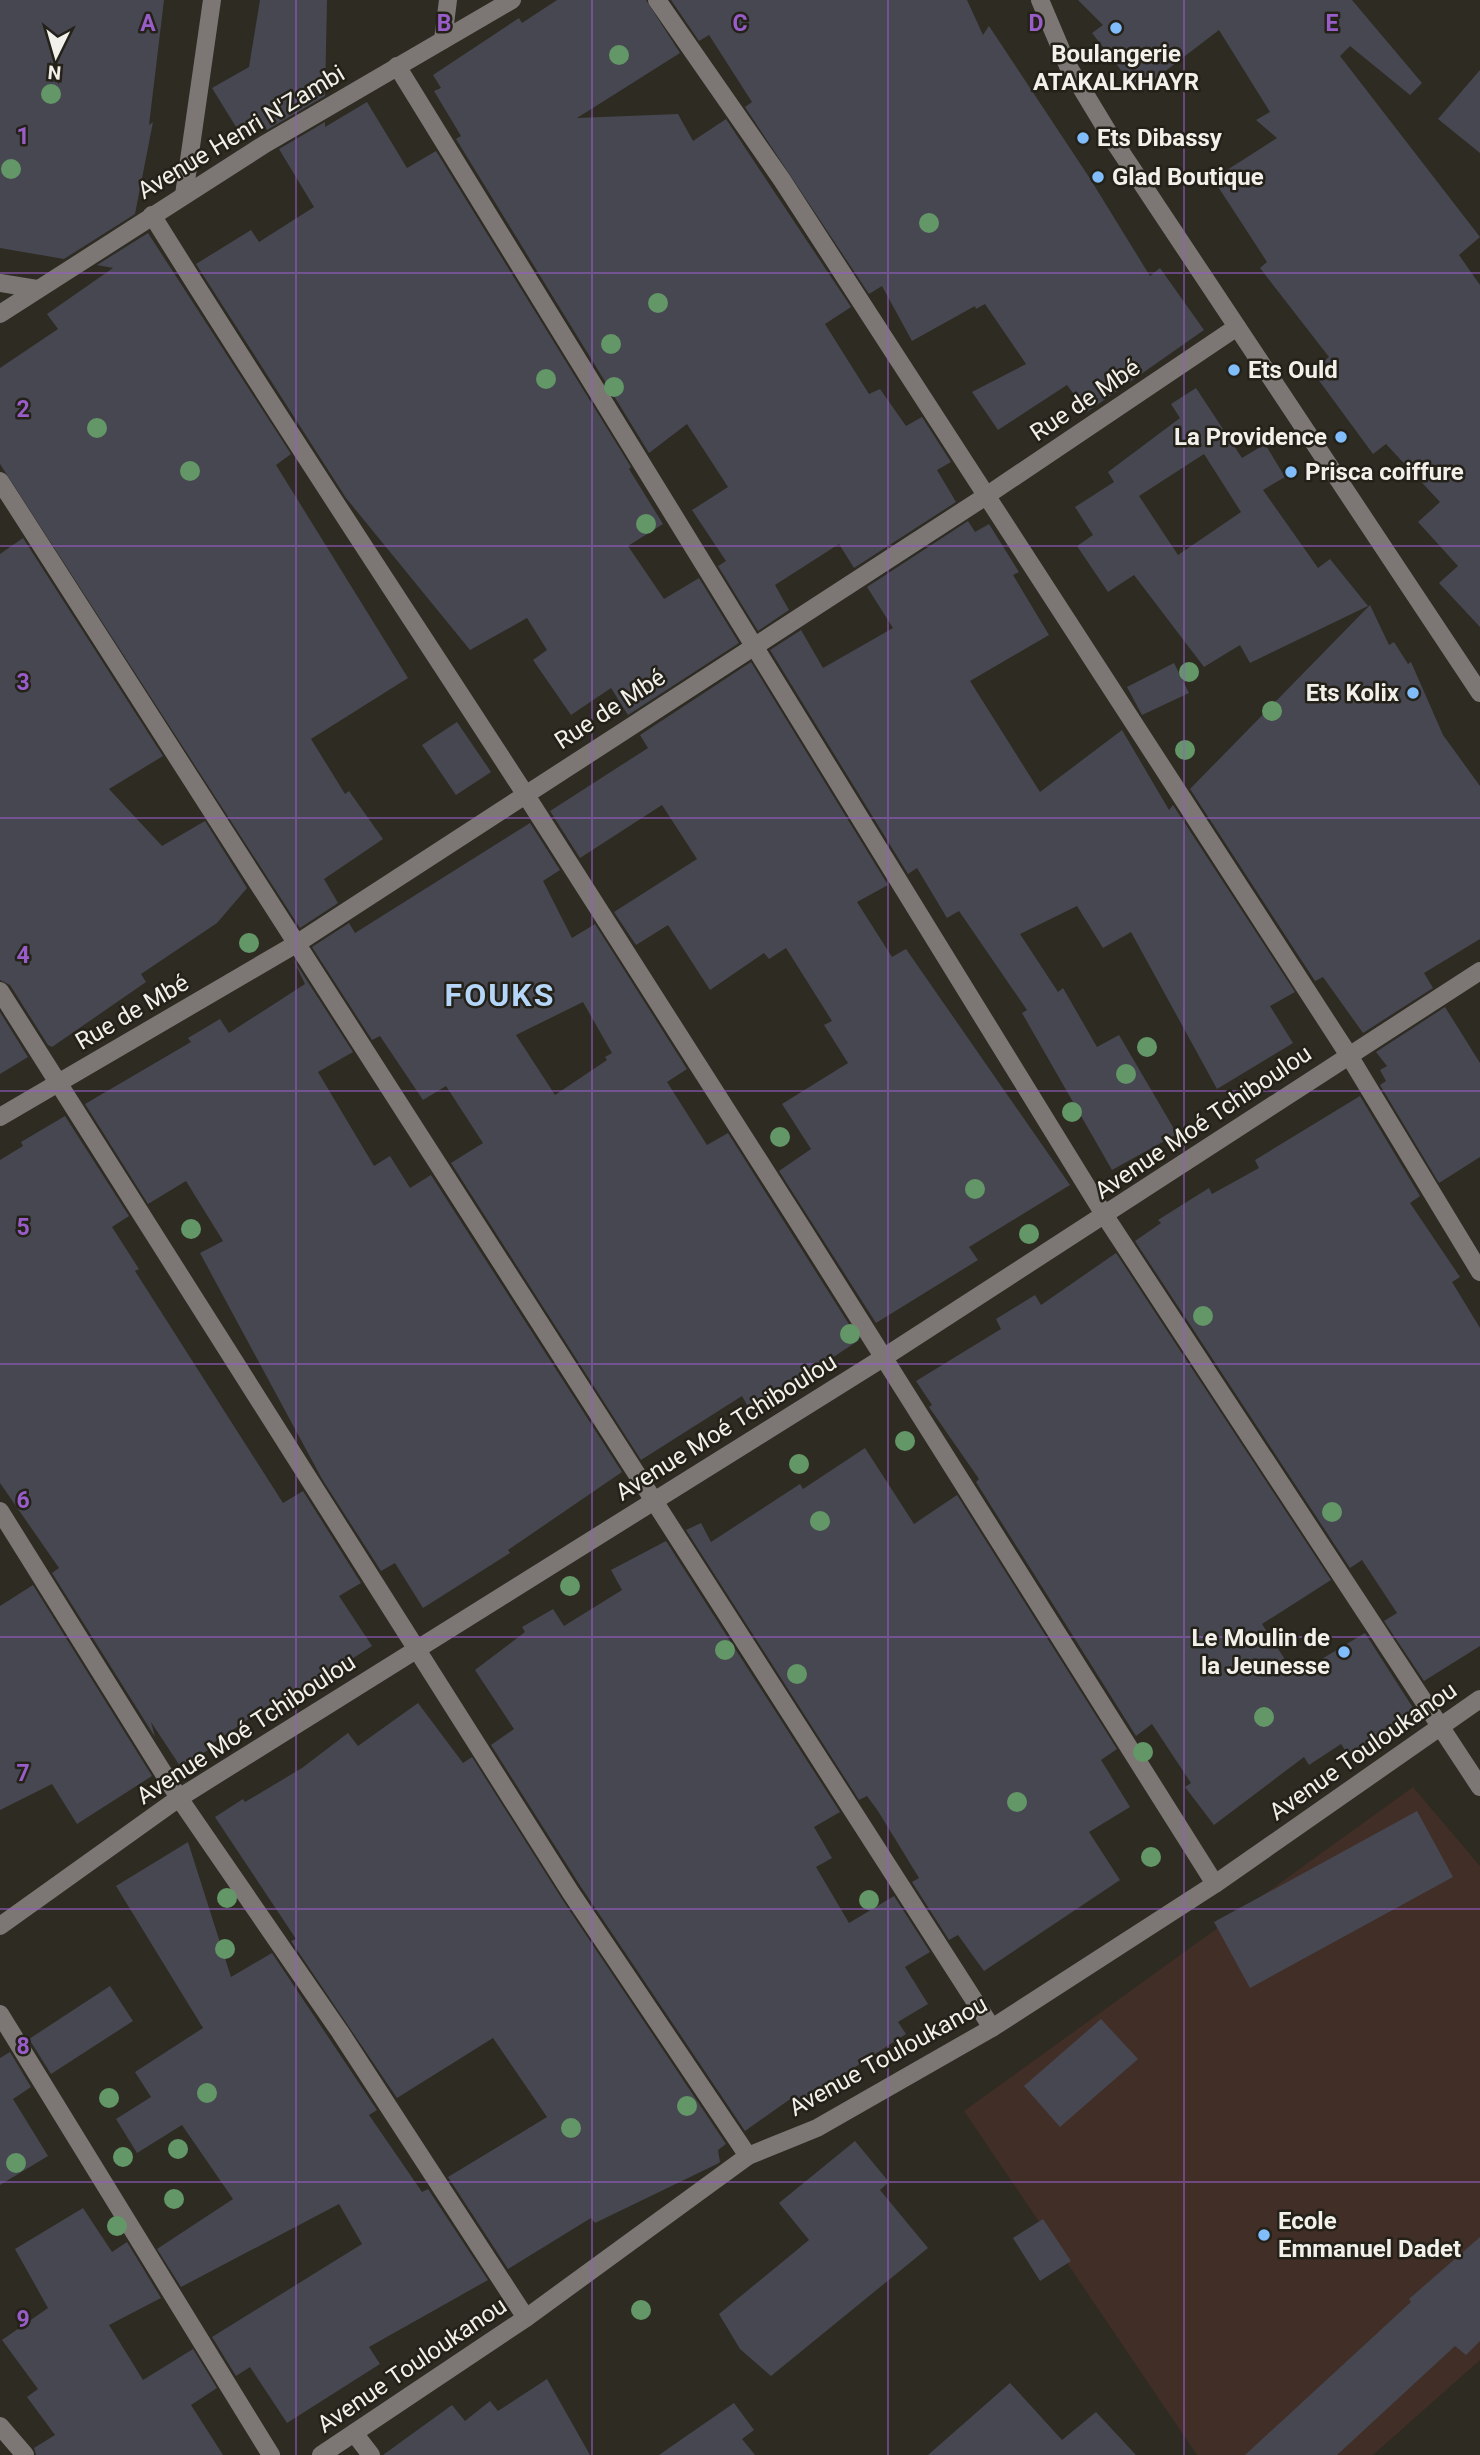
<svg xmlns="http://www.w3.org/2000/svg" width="1480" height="2455" font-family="Roboto,sans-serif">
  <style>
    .education { fill: #402e27 }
    .building { fill: #474751; fill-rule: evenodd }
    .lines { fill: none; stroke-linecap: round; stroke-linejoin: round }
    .minor { stroke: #7c7774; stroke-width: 18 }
    .tree { fill: #639767 }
    .grid { fill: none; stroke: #995dca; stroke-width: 2; stroke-opacity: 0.55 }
    .poi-dot { fill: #80bdfa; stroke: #242119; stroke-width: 2.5 }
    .labels { text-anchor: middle; stroke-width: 5; stroke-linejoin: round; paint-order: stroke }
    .poi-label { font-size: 24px; font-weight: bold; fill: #f2f0ea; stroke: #242119; text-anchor: start }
    .street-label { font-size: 24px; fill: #f2f0ea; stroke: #242119 }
    .district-label { font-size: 32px; font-weight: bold; letter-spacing: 2px; fill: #b5d6f9; stroke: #242119 }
    .grid-label { font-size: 23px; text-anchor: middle; font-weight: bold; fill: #995dca; stroke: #242119; stroke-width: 5; stroke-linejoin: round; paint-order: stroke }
  </style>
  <rect width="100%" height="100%" fill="#2e2b22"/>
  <!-- education -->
  <path class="education" d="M1413,1787L1480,1866V2360L1373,2455H1197L964,2111Z"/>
  <!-- building -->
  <g class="building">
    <path d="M0,0H164L149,125L153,122L135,214L64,259L0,248Z"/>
    <path d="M260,0H327L325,96L267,130L262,122L241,135L212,88L249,67Z"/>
    <path d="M557,0H646L680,53L577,118L678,114L693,141L726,119L851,307L825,324L869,394L880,389L906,426L922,417L951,462L937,470L956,502L854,568L839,544L775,585L789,610L758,631L718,566L726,561L692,510L728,487L687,424L649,453L456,139L461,136L434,91L441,88L433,75L519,18L522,23Z"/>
    <path d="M671,0H967L983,35L989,26L1089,177L1150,276L1160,268L1204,330L1087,412L1067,385L998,430L972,392L1026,364L985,304L976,309L975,306L912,341L882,286L869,294L745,107L752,102L709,35L699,41Z"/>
    <path d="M1078,0H1352L1422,83L1410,95L1350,46L1340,56L1480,237L1459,255L1480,285V627L1439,583L1458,566L1418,522L1440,502L1386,444L1373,454L1312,371L1329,357L1260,268L1267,262L1213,179L1277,138L1256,120L1270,112L1219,30L1138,92L1092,33L1103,25Z"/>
    <path d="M1480,70V153L1438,119Z"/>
    <path d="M367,102L407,168L436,151L631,467L629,469L663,524L628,546L664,599L699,578L739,643L628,715L611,688L571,715L533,660L547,650L527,618L470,650L346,498L196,264L251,230L259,242L314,207L279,149L325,122V127Z"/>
    <path d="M148,233L291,454L276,465L408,678L311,739L345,794L349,791L383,839L324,879L338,903L300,928L0,464V368L58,329L47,314L113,268L97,265Z"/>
    <path d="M1196,388L1242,458L1265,444L1285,477L1263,490L1318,568L1330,559L1368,606L1250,663L1240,645L1204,667L1134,575L1108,592L1077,546L1093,535L1075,507L1114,482L1108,472L1180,418L1171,404ZM1204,454L1241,512L1178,555L1139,496Z"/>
    <path d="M968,521L975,532L989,524L1019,572L1013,575L1049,635L970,681L1040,792L1122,730L1169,810L1173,805L1295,992L1270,1006L1293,1043L1217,1089L1131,932L1103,948L1077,906L1020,934L1058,992L1063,988L1097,1047L1119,1035L1177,1134L1112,1170L1022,1013L1027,1010L959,911L947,918L917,868L908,874L770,650L801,630L823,668L893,628L867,587Z"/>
    <path d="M23,538L163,756L109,789L162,846L205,821L247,888L217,923L141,974L146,982L52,1047L48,1045L10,985L0,980V554Z"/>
    <path d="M1370,605L1389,645L1394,642L1408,664L1411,662L1443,735L1480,786V939L1424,973L1433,988L1363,1033L1323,977L1315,981L1190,789Z"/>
    <path d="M751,662L888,885L857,902L892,957L906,949L1070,1185L969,1247L978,1260L876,1323L779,1171L811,1149L782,1104L848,1063L824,1025L832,1021L786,948L769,959L764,953L710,990L668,925L636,945L614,912L697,859L662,805L580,858L550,811L648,748L640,735Z"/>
    <path d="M1174,663L1189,693L1142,715L1127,687Z"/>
    <path d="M457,722L491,772L456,795L422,745Z"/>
    <path d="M530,823L560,870L543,881L572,938L595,924L687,1069L667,1082L707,1145L728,1133L859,1340L751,1412L742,1396L641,1460L451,1163L483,1143L446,1086L423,1100L380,1036L372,1040L312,947L349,923L355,933ZM583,1002L612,1053L605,1057L607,1060L555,1095L516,1035Z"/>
    <path d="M293,959L353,1052L318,1072L374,1166L390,1156L410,1188L431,1175L622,1472L508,1550L510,1553L423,1608L395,1563L381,1571L322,1479L200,1253L223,1241L186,1181L148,1204L85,1104L191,1042L188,1038L220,1019L229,1033L305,984Z"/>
    <path d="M1445,1007L1480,1063V1157L1439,1183L1380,1085L1386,1081L1380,1070L1387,1066L1376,1052Z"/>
    <path d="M0,1012L28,1057L0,1074Z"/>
    <path d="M1360,1096L1420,1196L1410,1203L1460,1277L1452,1282L1480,1328V1646L1424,1681L1384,1621L1397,1613L1362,1560L1350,1568L1135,1241L1161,1223L1158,1220L1209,1188L1212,1194L1259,1168L1255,1160Z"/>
    <path d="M65,1116L129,1216L112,1227L139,1269L135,1271L283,1503L303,1491L361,1583L339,1596L372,1646L302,1691H290L209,1746L210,1749L180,1766L151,1722L155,1737L52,1573L59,1568L0,1483V1160L23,1146L21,1142Z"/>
    <path d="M1116,1253L1331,1580L1262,1624L1295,1675L1365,1633L1415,1711L1348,1755L1341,1744L1309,1765L1304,1757L1214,1825L1185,1787L1191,1783L1152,1724L1136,1736L976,1482L979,1479L929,1407L932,1405L916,1381L1001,1329L996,1319L1035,1295L1041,1305Z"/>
    <path d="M865,1448L914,1524L957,1495L1117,1749L1101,1760L1130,1807L1089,1832L1120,1880L984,1971L958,1935L949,1940L912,1882L919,1878L878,1811L867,1796L859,1800L686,1530L701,1523L711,1542L800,1484L803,1489Z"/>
    <path d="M666,1541L840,1812L814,1827L832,1858L816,1867L849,1923L894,1896L930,1952L905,1967L928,2004L898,2022L906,2034L801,2102L796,2095L745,2131L581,1887L491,1745L514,1729L475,1670L525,1632L522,1627L553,1609L564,1626L622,1590L611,1570Z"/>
    <path d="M33,1585L152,1776L77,1824L52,1784L0,1810V1606Z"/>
    <path d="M418,1703L463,1763L472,1757L562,1899L726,2144L718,2150L720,2162L717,2164L595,2223L591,2218L508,2269L448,2177L547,2117L493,2038L397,2098L291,1941L296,1939L215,1817L243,1799L245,1802L302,1768L348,1733L358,1746Z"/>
    <path d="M1417,1811L1453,1877L1250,1988L1214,1922Z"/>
    <path d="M188,1842L231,1977L272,1953L377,2110L369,2115L422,2192L428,2189L488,2280L369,2347L380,2364L287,2423L250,2367L236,2376L212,2337L362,2244L339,2204L181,2287L157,2249L233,2199L182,2125L137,2153L116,2119L151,2097L135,2072L203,2028L116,1886Z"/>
    <path d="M110,1986L133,2021L51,2074L29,2039Z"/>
    <path d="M1101,2019L1138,2059L1060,2127L1024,2086Z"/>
    <path d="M10,2052L31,2087L13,2099L48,2156L0,2185V2058Z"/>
    <path d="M855,2141L889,2182L880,2190L928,2248L771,2376L740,2349L719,2314L809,2240L779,2203Z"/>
    <path d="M83,2208L112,2252L127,2242L161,2298L109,2325L143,2380L193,2349L217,2388L191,2405L223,2455H36L34,2448L55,2435L27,2397L38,2389L2,2340L48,2308L15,2249Z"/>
    <path d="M1043,2219L1071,2261L1040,2281L1013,2238Z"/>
    <path d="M1480,2237V2341L1466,2355L1455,2346L1337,2455H1245L1411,2302L1409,2299Z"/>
    <path d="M547,2379L590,2455H383L452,2405L465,2421L490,2401L498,2411Z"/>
    <path d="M1010,2383L1062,2440L1096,2412L1136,2455H928Z"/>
    <path d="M734,2403L754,2430L742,2439L755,2455H659Z"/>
  </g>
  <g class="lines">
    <!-- minor -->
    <g class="minor">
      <path d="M657,0L782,180L1348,1054L1480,1272"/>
      <path d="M1040,0L1068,66L1111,137L1480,693"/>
      <path d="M443,40L448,0"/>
      <path d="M397,66L1105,1216L1480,1787"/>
      <path d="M184,195L212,0"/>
      <path d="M152,215C274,412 403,605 529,800C760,1160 988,1521 1215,1884"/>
      <path d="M0,283L37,289"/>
      <path d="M0,314L265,144L512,0"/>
      <path d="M0,481L992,2028"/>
      <path d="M0,991L571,1893L748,2156"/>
      <path d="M0,1117L296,944L986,496L1237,327"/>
      <path d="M0,1511L179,1798L340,2032L526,2318"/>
      <path d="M0,1926L179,1798L886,1356L1480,971"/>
      <path d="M0,2014L271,2455"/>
      <path d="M0,2426L25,2455"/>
      <path d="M354,2433L371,2455"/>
      <path d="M321,2455L526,2318L748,2156L817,2128L992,2028L1215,1884L1480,1699"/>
    </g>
  </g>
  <!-- trees -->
  <g class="tree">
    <circle cx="619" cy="55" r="10"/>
    <circle cx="51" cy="94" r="10"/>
    <circle cx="11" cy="169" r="10"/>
    <circle cx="929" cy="223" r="10"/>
    <circle cx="658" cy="303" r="10"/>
    <circle cx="611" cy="344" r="10"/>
    <circle cx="546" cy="379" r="10"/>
    <circle cx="614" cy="387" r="10"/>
    <circle cx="97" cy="428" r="10"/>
    <circle cx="190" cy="471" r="10"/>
    <circle cx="646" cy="524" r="10"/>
    <circle cx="1189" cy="672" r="10"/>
    <circle cx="1272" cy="711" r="10"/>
    <circle cx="1185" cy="750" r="10"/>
    <circle cx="249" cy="943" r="10"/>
    <circle cx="1147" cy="1047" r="10"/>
    <circle cx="1126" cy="1074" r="10"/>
    <circle cx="1072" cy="1112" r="10"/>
    <circle cx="780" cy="1137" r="10"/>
    <circle cx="975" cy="1189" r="10"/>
    <circle cx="191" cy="1229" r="10"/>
    <circle cx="1029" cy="1234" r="10"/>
    <circle cx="1203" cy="1316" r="10"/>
    <circle cx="850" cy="1334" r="10"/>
    <circle cx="905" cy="1441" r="10"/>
    <circle cx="799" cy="1464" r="10"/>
    <circle cx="1332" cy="1512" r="10"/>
    <circle cx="820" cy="1521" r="10"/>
    <circle cx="570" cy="1586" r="10"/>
    <circle cx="725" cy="1650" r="10"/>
    <circle cx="797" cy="1674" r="10"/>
    <circle cx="1264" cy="1717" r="10"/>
    <circle cx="1143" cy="1752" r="10"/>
    <circle cx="1017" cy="1802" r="10"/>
    <circle cx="1151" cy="1857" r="10"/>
    <circle cx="227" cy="1898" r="10"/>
    <circle cx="869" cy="1900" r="10"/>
    <circle cx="225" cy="1949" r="10"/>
    <circle cx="207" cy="2093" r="10"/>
    <circle cx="109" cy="2098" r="10"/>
    <circle cx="687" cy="2106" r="10"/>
    <circle cx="571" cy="2128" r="10"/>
    <circle cx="178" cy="2149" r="10"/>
    <circle cx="123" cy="2157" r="10"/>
    <circle cx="16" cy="2163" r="10"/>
    <circle cx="174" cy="2199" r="10"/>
    <circle cx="117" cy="2226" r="10"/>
    <circle cx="641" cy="2310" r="10"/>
  </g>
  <!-- grid -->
  <path class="grid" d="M296,0V2455M592,0V2455M888,0V2455M1184,0V2455M0,273H1480M0,546H1480M0,818H1480M0,1091H1480M0,1364H1480M0,1637H1480M0,1909H1480M0,2182H1480"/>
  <!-- markers -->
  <g class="poi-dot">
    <circle cx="1116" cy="28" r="7"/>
    <circle cx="1083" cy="138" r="7"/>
    <circle cx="1098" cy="177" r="7"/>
    <circle cx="1234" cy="370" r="7"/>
    <circle cx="1341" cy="437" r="7"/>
    <circle cx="1291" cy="472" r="7"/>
    <circle cx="1413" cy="693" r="7"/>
    <circle cx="1344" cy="1652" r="7"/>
    <circle cx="1264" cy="2235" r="7"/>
  </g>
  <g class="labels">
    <!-- poi labels -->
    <g class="poi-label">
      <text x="1116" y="62" text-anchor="middle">Boulangerie<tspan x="1116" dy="28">ATAKALKHAYR</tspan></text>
      <text x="1097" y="146">Ets Dibassy</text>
      <text x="1112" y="185">Glad Boutique</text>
      <text x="1248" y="378">Ets Ould</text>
      <text x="1327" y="445" text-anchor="end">La Providence</text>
      <text x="1305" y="480">Prisca coiffure</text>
      <text x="1399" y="701" text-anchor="end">Ets Kolix</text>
      <text x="1330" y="1646" text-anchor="end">Le Moulin de<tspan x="1330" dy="28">la Jeunesse</tspan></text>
      <text x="1278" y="2229">Ecole<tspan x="1278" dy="28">Emmanuel Dadet</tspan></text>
    </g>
    <!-- street labels -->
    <g class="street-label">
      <text transform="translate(241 132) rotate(-31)" y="8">Avenue Henri N'Zambi</text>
      <text transform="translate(1085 400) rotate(-34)" y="8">Rue de Mbé</text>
      <text transform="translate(610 709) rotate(-33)" y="8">Rue de Mbé</text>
      <text transform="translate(132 1012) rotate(-30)" y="8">Rue de Mbé</text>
      <text transform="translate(1203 1122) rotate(-34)" y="8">Avenue Moé Tchiboulou</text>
      <text transform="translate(726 1427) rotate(-32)" y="8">Avenue Moé Tchiboulou</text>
      <text transform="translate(246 1729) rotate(-33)" y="8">Avenue Moé Tchiboulou</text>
      <text transform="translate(1363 1751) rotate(-35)" y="8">Avenue Touloukanou</text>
      <text transform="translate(888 2056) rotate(-29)" y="8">Avenue Touloukanou</text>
      <text transform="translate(412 2365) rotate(-34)" y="8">Avenue Touloukanou</text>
    </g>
    <!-- district labels -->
    <g class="district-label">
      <text x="500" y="1006">FOUKS</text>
    </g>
  </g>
  <g class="grid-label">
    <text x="148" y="31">A</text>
    <text x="444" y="31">B</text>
    <text x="740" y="31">C</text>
    <text x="1036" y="31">D</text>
    <text x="1332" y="31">E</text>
    <text x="23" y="144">1</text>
    <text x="23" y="417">2</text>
    <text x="23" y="690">3</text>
    <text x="23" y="963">4</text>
    <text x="23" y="1235">5</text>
    <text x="23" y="1508">6</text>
    <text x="23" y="1781">7</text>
    <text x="23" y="2054">8</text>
    <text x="23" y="2327">9</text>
  </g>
  <!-- north arrow -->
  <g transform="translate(56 56) rotate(185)" stroke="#242119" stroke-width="5" paint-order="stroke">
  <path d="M0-5L12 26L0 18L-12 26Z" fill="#f2f0ea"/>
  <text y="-10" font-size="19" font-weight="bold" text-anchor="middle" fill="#f2f0ea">N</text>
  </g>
</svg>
